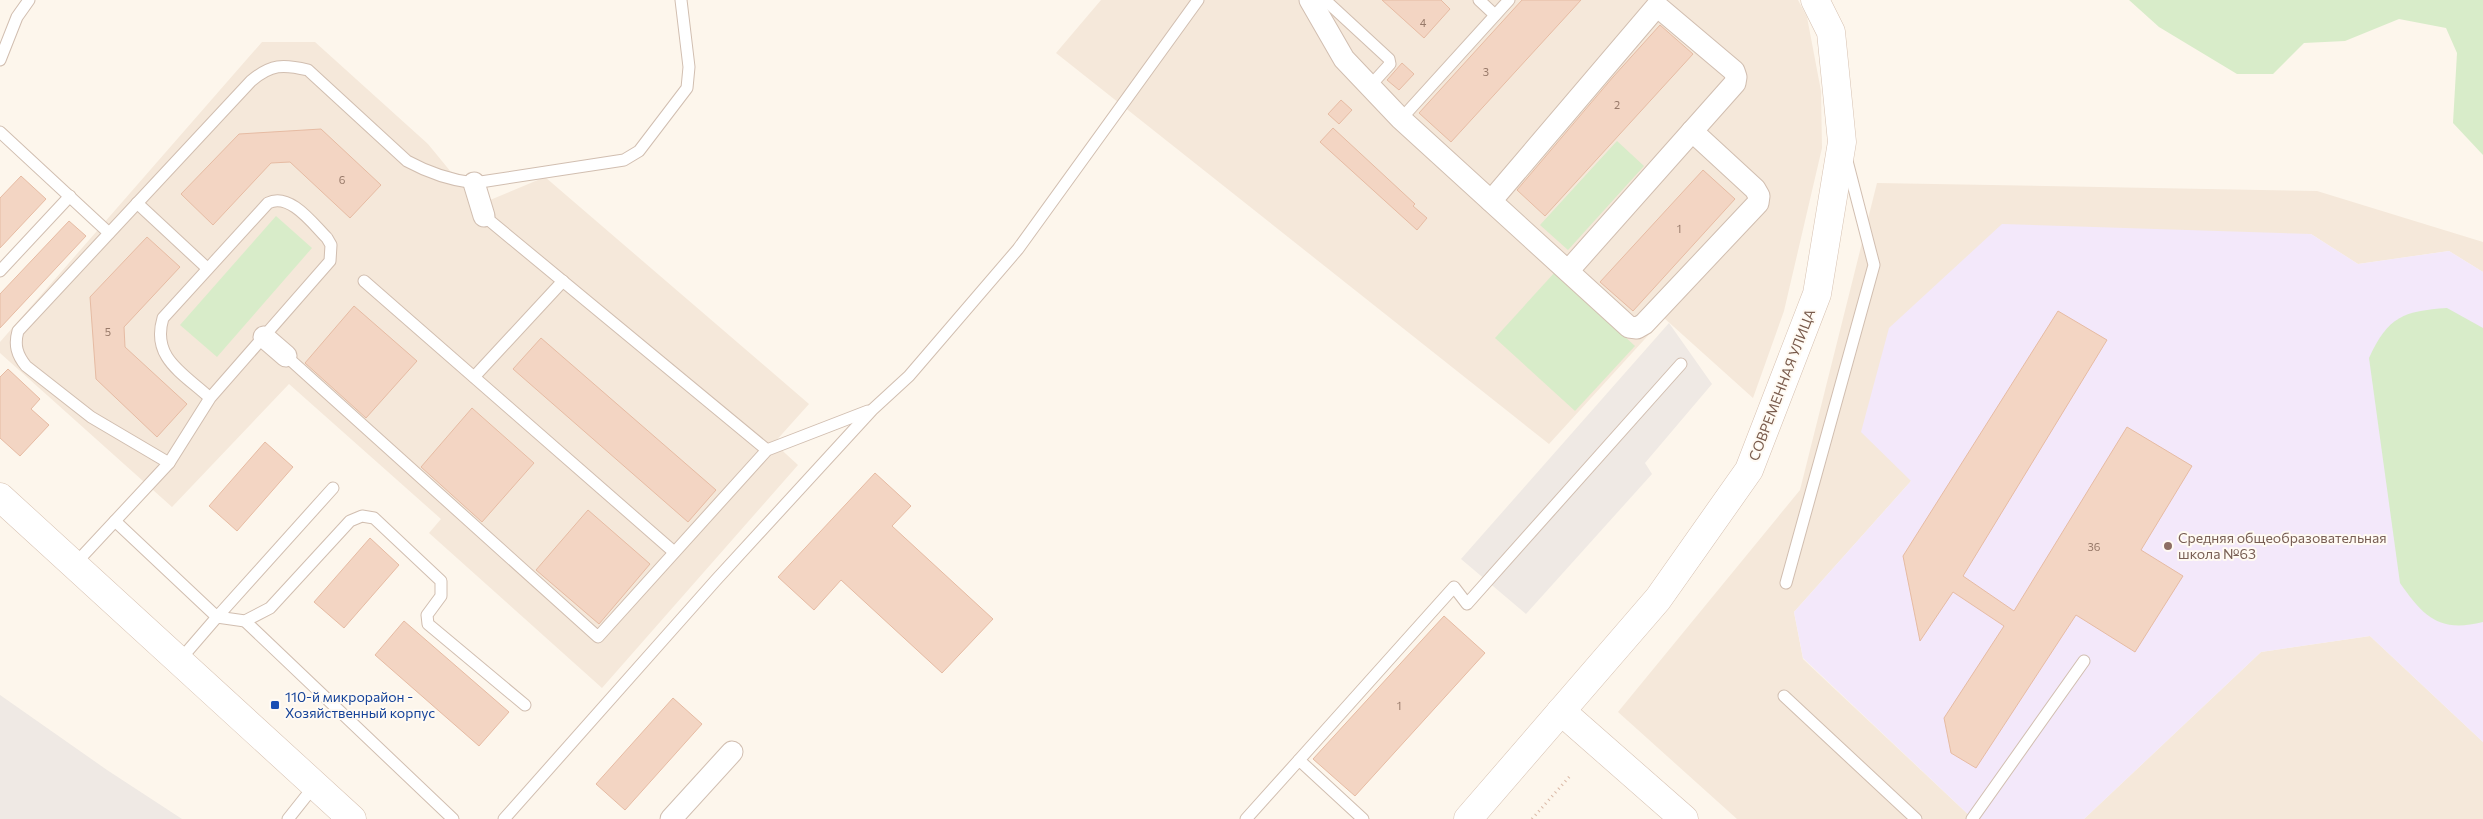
<svg xmlns="http://www.w3.org/2000/svg" width="2483" height="819" font-family="Commissioner,sans-serif">
  <style>
    .residential { fill: #f5e8da }
    .industrial { fill: #efe9e4 }
    .education { fill: #f3e8fa }
    .green { fill: #d8ecc9 }
    .building { fill: #f3d5c3; stroke: #e6bba3 }
    .lines { fill: none; stroke-linecap: round; stroke-linejoin: round }
    .lane-casing { stroke: #d1beb0; stroke-width: 13 }
    .street-casing { stroke: #d1beb0; stroke-width: 23 }
    .secondary-casing { stroke: #d6c0b0; stroke-width: 29 }
    .path { stroke: #d9b8a5; stroke-width: 3; stroke-dasharray: 1 4; stroke-linecap: butt }
    .lane { stroke: #fff; stroke-width: 11 }
    .street { stroke: #fff; stroke-width: 21 }
    .secondary { stroke: #fff; stroke-width: 28 }
    .education-dot { fill: #8d6e63; stroke: #fffaf3; stroke-width: 2 }
    .transit-dot { fill: #1a4fb4; stroke: #fffaf3; stroke-width: 2 }
    .labels { text-anchor: middle; stroke-width: 4; stroke-linejoin: round; paint-order: stroke }
    .number-label { font-size: 11px; fill: #987a6a }
    .street-label { font-size: 14px; fill: #7a5c4d; stroke: #fffaf3 }
    .education-label { font-size: 14px; fill: #785e54; stroke: #fffaf3; text-anchor: start }
    .transit-label { font-size: 14px; fill: #164399; stroke: #fffaf3; text-anchor: start }
  </style>
  <rect width="100%" height="100%" fill="#fdf6ec"/>
  <!-- residential -->
  <g class="residential">
    <path d="M1101,0H1798L1807,17L1821,91L1822,148L1784,311L1753,398L1664,318L1549,444L1056,53Z"/>
    <path d="M262,42H315L428,144L478,205L545,177L809,404L774,443L798,465L602,688L429,533L441,519L289,384L172,507L0,353V342Z"/>
    <path d="M1877,183L2317,191L2483,242V272L2449,251L2358,264L2311,234L1911,481L1794,612L1803,659L1973,819H1737L1618,712L1800,490Z"/>
    <path d="M2370,636L2483,742V819H2084L2261,652Z"/>
  </g>
  <!-- industrial -->
  <g class="industrial">
    <path d="M1669,323L1712,384L1645,463L1652,474L1526,614L1461,559Z"/>
    <path d="M0,695L107,770L182,819H0Z"/>
  </g>
  <!-- education -->
  <path class="education" d="M2002,224L2311,234L2358,264L2449,251L2483,272V742L2370,636L2261,652L2084,819H1973L1803,658L1794,612L1911,481L1861,432L1889,328Z"/>
  <!-- green -->
  <g class="green">
    <path d="M2129,0H2483V155L2453,123L2457,53L2446,28L2399,19L2345,41L2304,43L2273,74H2237L2159,27Z"/>
    <path d="M1617,141L1644,166L1568,250L1540,225Z"/>
    <path d="M276,216L312,248L217,357L180,325Z"/>
    <path d="M1555,272L1635,346L1575,411L1495,338Z"/>
    <path d="M2447,308L2483,328V622C2439,633 2424,617 2400,583L2369,358C2388,316 2404,311 2447,308Z"/>
  </g>
  <!-- building -->
  <g class="building">
    <path d="M1382,0H1441L1450,9L1424,38Z"/>
    <path d="M1522,0H1581L1451,142L1419,113Z"/>
    <path d="M1660,25L1693,54L1545,216L1517,190L1613,77Z"/>
    <path d="M1402,63L1414,74L1399,90L1387,80Z"/>
    <path d="M1341,100L1352,110L1339,124L1328,114Z"/>
    <path d="M1333,128L1415,204L1413,206L1427,218L1417,230L1320,142Z"/>
    <path d="M321,129L381,185L350,218L290,162L271,163L213,225L181,194L239,134Z"/>
    <path d="M1703,170L1735,199L1633,311L1600,282Z"/>
    <path d="M21,176L46,199L0,248V198Z"/>
    <path d="M69,221L86,236L0,328V294Z"/>
    <path d="M147,237L180,267L124,327L125,347L187,404L157,437L96,379L90,297Z"/>
    <path d="M354,306L417,361L366,418L305,363Z"/>
    <path d="M2058,311L2107,340L1963,576L2014,611L2127,427L2192,466L2141,550L2183,576L2135,652L2076,615L1976,768L1951,753L1944,718L2004,626L1953,592L1920,641L1903,556Z"/>
    <path d="M541,338L716,490L688,522L513,369Z"/>
    <path d="M8,369L40,399L31,409L49,425L20,456L0,438V377Z"/>
    <path d="M472,408L534,463L482,522L421,467Z"/>
    <path d="M265,442L293,467L237,531L209,506Z"/>
    <path d="M875,473L911,506L892,526L993,619L942,673L841,580L814,610L778,577Z"/>
    <path d="M588,510L650,564L599,624L536,570Z"/>
    <path d="M370,538L399,565L344,628L314,602Z"/>
    <path d="M1444,616L1485,653L1355,796L1313,759Z"/>
    <path d="M404,621L509,712L479,746L375,655Z"/>
    <path d="M673,698L702,724L625,810L596,784Z"/>
  </g>
  <g class="lines">
    <!-- lane casing -->
    <g class="lane-casing">
      <g id="lane">
        <path d="M1325,0L1389,59L1390,64L1370,86"/>
        <path d="M1479,0L1495,15"/>
        <path d="M0,60L17,17L29,0"/>
        <path d="M1401,119L1509,0"/>
        <path d="M0,132L109,233"/>
        <path d="M137,203L207,268"/>
        <path d="M484,216L767,450"/>
        <path d="M0,271L70,196"/>
        <path d="M364,281L674,552"/>
        <path d="M286,356L598,637L767,450L868,411"/>
        <path d="M474,377L563,281"/>
        <path d="M169,463L91,417L26,366C17,355 14,345 18,331L251,81C271,64 283,64 308,70L407,161C429,173 449,180 474,183L611,162L624,160L639,151L687,88L689,67L681,0"/>
        <path d="M115,521L217,617L333,488"/>
        <path d="M74,565L169,463L210,398L330,261L331,245L327,238C313,224 290,192 268,203L163,318C151,358 183,373 210,398"/>
        <path d="M1786,583L1874,265L1847,161"/>
        <path d="M245,621L453,819"/>
        <path d="M179,661L217,617L245,621L270,608L350,521L362,516L374,518L441,581V596L427,615L428,624L525,705"/>
        <path d="M1784,696L1916,819"/>
        <path d="M1299,760L1454,587L1467,604L1681,364"/>
        <path d="M288,819L315,785"/>
        <path d="M504,819L716,580L872,410L909,376L1018,249L1198,0"/>
        <path d="M1246,819L1299,760L1363,819"/>
        <path d="M1972,819L2084,661"/>
      </g>
    </g>
    <!-- street casing -->
    <g class="street-casing">
      <g id="street">
        <path d="M1310,0L1344,59L1401,119L1629,327L1637,328L1644,324L1758,203L1759,196L1755,189L1692,131"/>
        <path d="M474,183L484,216"/>
        <path d="M1491,201L1657,6L1734,71L1736,77L1735,83L1568,271"/>
        <path d="M264,337L286,356"/>
        <path d="M671,819L732,752"/>
      </g>
    </g>
    <!-- secondary casing -->
    <g class="secondary-casing">
      <g id="secondary">
        <path d="M0,497L352,819"/>
        <path d="M1561,711L1684,819"/>
        <path d="M1468,819L1658,599L1749,470L1817,294L1842,142L1831,32L1815,0"/>
      </g>
    </g>
    <!-- path -->
    <path class="path" d="M1532,819L1571,775"/>
    <!-- lane -->
    <use href="#lane" class="lane"/>
    <!-- street -->
    <use href="#street" class="street"/>
    <!-- secondary -->
    <use href="#secondary" class="secondary"/>
  </g>
  <!-- markers -->
  <circle class="education-dot" cx="2168" cy="546" r="5"/>
  <rect class="transit-dot" x="270" y="700" width="10" height="10" rx="2.5"/>
  <g class="labels">
    <!-- number labels -->
    <g class="number-label">
      <text x="1423" y="27">4</text>
      <text x="1486" y="76">3</text>
      <text x="1617" y="109">2</text>
      <text x="342" y="184">6</text>
      <text x="1679" y="233">1</text>
      <text x="108" y="336">5</text>
      <text x="2094" y="551">36</text>
      <text x="1399" y="710">1</text>
    </g>
    <!-- street labels -->
    <g class="street-label">
      <text transform="translate(1782 385) rotate(-69)" y="5">СОВРЕМЕННАЯ УЛИЦА</text>
    </g>
    <!-- education labels -->
    <g class="education-label">
      <text x="2178" y="543">Средняя общеобразовательная<tspan x="2178" dy="16">школа №63</tspan></text>
    </g>
    <!-- transit labels -->
    <g class="transit-label">
      <text x="285" y="702">110-й микрорайон -<tspan x="285" dy="16">Хозяйственный корпус</tspan></text>
    </g>
  </g>
</svg>
